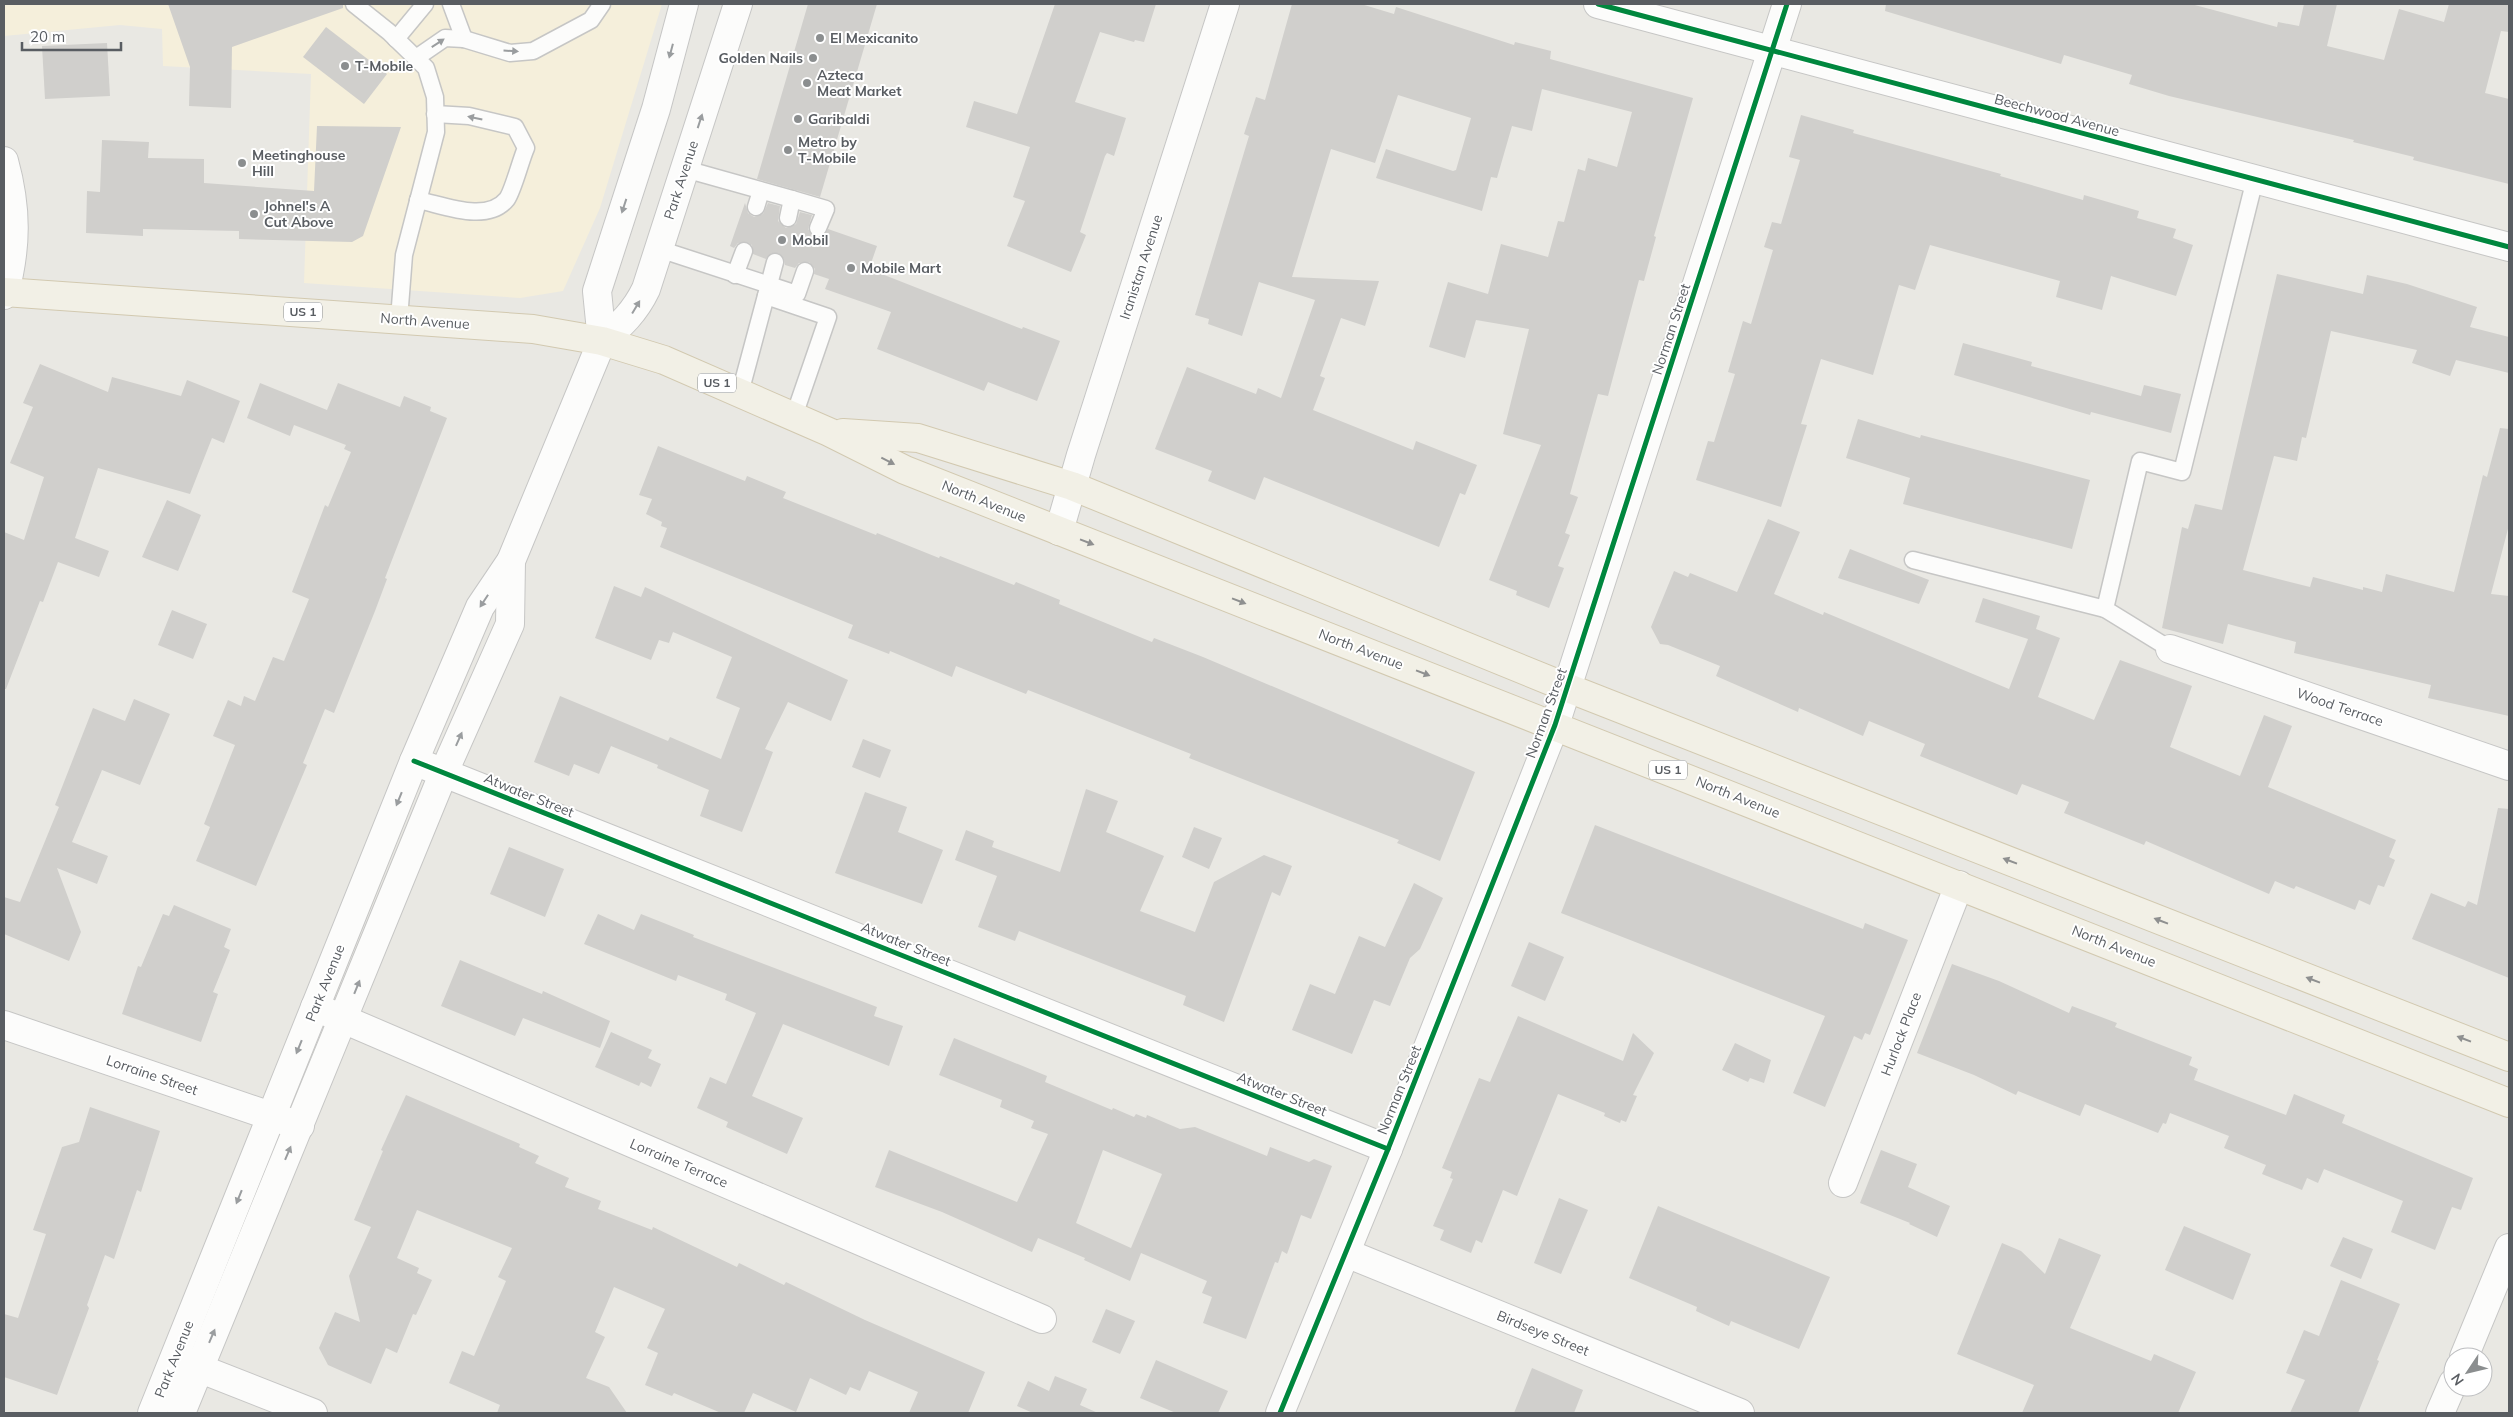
<svg xmlns="http://www.w3.org/2000/svg" width="2513" height="1417" font-family="Mulish,sans-serif">
  <style>
    .commercial { fill: #f5efdb }
    .building { fill: #d0cfcc; fill-rule: evenodd }
    .lines { fill: none; stroke-linecap: round; stroke-linejoin: round }
    .service-casing { stroke: #c6c6c5; stroke-width: 19 }
    .minor-casing { stroke: #c6c6c5; stroke-width: 30 }
    .tertiary-casing { stroke: #c6c6c5; stroke-width: 30 }
    .secondary-casing { stroke: #c6c6c5; stroke-width: 30 }
    .primary-casing { stroke: #d2c9b0; stroke-width: 30 }
    .service { stroke: #fcfcfb; stroke-width: 16 }
    .minor { stroke: #fcfcfb; stroke-width: 28 }
    .tertiary { stroke: #fcfcfb; stroke-width: 28 }
    .secondary { stroke: #fcfcfb; stroke-width: 28 }
    .primary { stroke: #f2f0e6; stroke-width: 28 }
    .cycleway-casing { stroke: #fff; stroke-width: 8 }
    .cycleway { stroke: #00873e; stroke-width: 5 }
    .oneway { fill: #9a9d9f }
    .oneway2 { fill: #8f9090 }
    .poi-dot { fill: #8b8e8f; stroke: #fff; stroke-width: 2 }
    .labels { text-anchor: middle; stroke-width: 4; stroke-linejoin: round; paint-order: stroke }
    .shield { fill: #fff; stroke: #8b8e91; stroke-width: 1 }
    .shield-label { font-size: 12px; font-weight: bold; fill: #595d62 }
    .poi-label { font-size: 14px; font-weight: bold; fill: #595d62; stroke: #fff; text-anchor: start }
    .street-label { font-size: 14px; fill: #595d62; stroke: #fff }
  </style>
  <rect width="100%" height="100%" fill="#e9e8e3"/>
  <!-- commercial -->
  <path class="commercial" d="M4,4H662L600,208L563,291L520,298L304,283L311,74L163,66L162,29L120,25L4,36Z"/>
  <!-- building -->
  <g class="building">
    <path d="M168,4H343V8L232,47L231,108L189,106L190,67Z"/>
    <path d="M808,4H877L820,197L757,179Z"/>
    <path d="M1055,4H1156L1144,42L1135,40L1134,42L1100,32L1075,102L1126,118L1114,156L1107,153L1105,156L1080,232L1086,235L1071,272L1007,246L1025,201L1013,197L1030,147L966,127L974,101L1017,114Z"/>
    <path d="M1292,4H1361L1394,14L1396,7L1514,45L1515,42L1551,51L1550,59L1693,98L1654,236L1656,237L1644,281L1639,280L1608,396L1598,394L1570,494L1578,497L1565,533L1570,535L1558,566L1564,568L1549,608L1516,595L1517,591L1489,580L1541,445L1503,434L1529,329L1476,320L1465,358L1429,347L1448,282L1488,294L1501,244L1548,257L1558,221L1564,222L1578,169L1585,171L1588,158L1617,167L1632,112L1542,89L1532,131L1512,126L1497,178L1491,177L1482,211L1376,178L1386,149L1453,171L1456,170L1471,118L1398,95L1375,163L1331,149L1292,277L1379,281L1365,326L1341,318L1320,376L1325,378L1313,410L1413,450L1416,441L1477,465L1465,495L1460,493L1439,547L1264,477L1255,500L1208,481L1212,471L1155,449L1187,367L1256,394L1258,388L1281,398L1315,300L1259,282L1242,336L1208,324L1209,319L1195,315L1249,136L1244,134L1256,97L1265,100Z"/>
    <path d="M1886,4H2191L2277,27L2278,22L2299,26L2304,4H2337L2327,46L2384,60L2399,9L2444,22L2449,4H2509V32L2501,31L2485,93L2509,99V184L2413,160L2414,157L2353,142L2354,140L2169,96L2129,84L2132,75L2064,55L2061,64L1885,11Z"/>
    <path d="M326,27L387,74L364,104L303,57Z"/>
    <path d="M107,43L110,96L45,99L42,46Z"/>
    <path d="M1801,115L1854,130L1853,133L2001,174L2000,176L2083,200L2084,195L2139,211L2137,218L2176,229L2173,238L2193,245L2176,296L2111,276L2102,310L2056,297L2060,281L1930,245L1915,290L1899,285L1873,375L1821,359L1801,424L1807,425L1781,507L1696,480L1708,441L1714,442L1735,374L1728,372L1743,321L1751,324L1773,250L1764,247L1772,222L1781,224L1800,160L1789,157Z"/>
    <path d="M317,126L401,127L363,236L352,242L239,239V231L143,229V236L86,233L87,191L100,192L102,140L149,142L148,158L204,159V183L314,191Z"/>
    <path d="M745,203L748,213L754,217L763,214L768,203L780,206L778,221L786,228L796,224L800,212L812,215L808,229L814,237L824,236L828,229L877,246L869,269L1022,329L1023,327L1060,341L1037,401L988,382L984,391L877,349L891,312L825,289L829,279L814,274L815,269L809,262L799,263L795,268L785,265L784,259L778,253H772L766,259L753,254L752,245L747,242L738,243L734,248L730,246Z"/>
    <path d="M2277,274L2363,294L2367,275L2407,284L2477,307L2470,327L2509,337V373L2456,360L2450,376L2412,363L2417,350L2331,331L2306,438L2302,437L2297,461L2274,456L2243,570L2310,587L2313,577L2363,590V587L2382,592L2386,574L2454,592L2483,475L2487,477L2500,428L2509,429V525L2491,594L2509,596V716L2428,698L2431,685L2294,653L2296,642L2228,624L2223,644L2162,628L2182,527L2188,529L2195,504L2222,510Z"/>
    <path d="M1963,343L2032,362L2031,366L2141,396L2144,385L2181,394L2171,433L2091,412L2090,415L1954,375Z"/>
    <path d="M40,364L108,392L112,377L181,396L187,380L240,401L224,443L212,438L190,494L98,468L75,538L109,551L99,577L58,562L43,602L40,601L6,689H4V532L24,540L44,477L10,463L33,407L23,403Z"/>
    <path d="M260,383L327,410L338,383L400,407L404,396L431,407L430,411L447,418L385,578L387,579L375,611L334,713L325,709L303,763L307,765L256,886L196,861L210,827L204,824L235,745L213,736L228,700L241,706L244,696L255,701L273,657L284,661L309,599L292,592L325,505L328,507L351,452L344,449L346,445L294,425L290,436L247,418Z"/>
    <path d="M1858,419L1920,438L1921,435L2090,480L2072,549L1903,504L1910,478L1846,458Z"/>
    <path d="M658,446L745,481L747,476L786,492L783,498L876,535L877,533L939,558L940,556L1014,585L1016,582L1060,600L1059,604L1152,642L1154,638L1203,657L1475,772L1440,861L1397,843L1399,840L1189,758L1191,754L1028,690L1026,694L956,666L952,677L890,651L889,654L848,638L853,625L660,547L667,528L661,526L662,522L646,514L652,499L639,495Z"/>
    <path d="M167,500L201,515L178,571L142,557Z"/>
    <path d="M1768,519L1800,532L1774,594L1823,615L1824,612L2009,689L2028,639L1975,622L1983,598L2040,616L2036,629L2060,638L2038,697L2094,720L2120,660L2192,686L2170,747L2240,776L2264,715L2292,726L2268,787L2396,840L2389,857L2395,860L2384,887L2378,885L2370,905L2359,900L2355,910L2296,886L2294,889L2275,881L2269,894L2146,841L2144,845L2064,813L2069,802L2022,784L2017,795L1920,756L1925,744L1869,721L1863,736L1799,708L1798,712L1716,676L1720,666L1668,645L1660,644L1651,627L1674,571L1688,577L1690,573L1737,592Z"/>
    <path d="M1850,549L1929,580L1919,604L1838,578Z"/>
    <path d="M614,586L641,597L645,587L848,680L831,721L788,702L765,749L773,752L742,832L700,816L709,790L657,768L658,765L611,746L599,774L574,764L569,776L534,762L560,696L668,741L670,737L721,759L740,708L716,698L732,657L673,632L669,643L659,640L651,660L595,638Z"/>
    <path d="M172,610L207,624L193,659L158,645Z"/>
    <path d="M134,699L170,714L140,785L102,770L72,842L108,856L97,884L57,868L81,932L69,961L4,934V897L20,902L59,807L55,805L93,708L125,721Z"/>
    <path d="M863,739L891,750L880,778L852,767Z"/>
    <path d="M1086,789L1118,801L1106,832L1164,856L1140,911L1195,932L1214,882L1264,855L1292,866L1280,896L1272,892L1224,1022L1183,1005L1186,996L1019,931L1015,941L978,927L997,876L955,860L966,830L994,841L992,847L1060,872Z"/>
    <path d="M865,792L907,807L898,832L943,850L922,904L835,873Z"/>
    <path d="M2498,808L2509,809V978L2412,939L2431,893L2465,907L2468,901L2477,905Z"/>
    <path d="M1595,825L1863,929L1865,923L1908,940L1870,1035L1865,1033L1862,1040L1854,1036L1825,1107L1793,1093L1825,1016L1561,913Z"/>
    <path d="M1194,827L1222,838L1209,869L1182,857Z"/>
    <path d="M509,847L564,869L545,917L490,894Z"/>
    <path d="M1414,883L1443,898L1420,949L1410,958L1390,1006L1374,1000L1352,1054L1292,1030L1310,984L1335,994L1359,936L1385,947Z"/>
    <path d="M174,905L231,929L224,947L230,950L213,992L218,994L201,1042L122,1014L138,966L141,967L163,914L169,916Z"/>
    <path d="M598,914L634,930L641,914L694,935L693,937L877,1007L874,1016L903,1026L889,1066L783,1024L752,1096L803,1118L787,1154L726,1127L728,1122L697,1108L710,1077L726,1084L756,1013L725,1000L727,994L678,975L676,981L584,944Z"/>
    <path d="M1529,942L1564,957L1545,1001L1511,986Z"/>
    <path d="M460,960L542,994L543,991L610,1021L600,1048L523,1018L515,1036L441,1006Z"/>
    <path d="M1952,964L1999,981L2069,1013L2072,1006L2117,1023L2115,1027L2192,1057L2189,1065L2198,1069L2194,1080L2286,1115L2294,1094L2345,1115L2342,1123L2473,1178L2461,1210L2452,1207L2435,1250L2391,1232L2403,1201L2324,1169L2318,1183L2307,1178L2302,1190L2262,1174L2266,1165L2224,1148L2229,1136L2170,1113L2166,1124L2163,1123L2158,1133L2085,1104L2080,1116L2018,1091L2016,1095L1974,1075L1917,1053Z"/>
    <path d="M1518,1016L1623,1061L1633,1033L1654,1053L1633,1095L1637,1096L1626,1122L1621,1120L1620,1123L1604,1116L1605,1113L1558,1094L1517,1196L1503,1190L1482,1243L1476,1240L1471,1253L1440,1240L1444,1230L1433,1226L1453,1179L1450,1178L1452,1172L1442,1168L1479,1078L1490,1082Z"/>
    <path d="M611,1032L652,1050L648,1058L661,1064L651,1087L641,1082L639,1086L595,1067Z"/>
    <path d="M954,1038L1047,1076L1045,1082L1112,1110L1113,1108L1134,1117L1136,1114L1146,1118L1147,1115L1180,1129L1195,1127L1267,1156L1270,1147L1309,1162L1314,1159L1332,1166L1311,1219L1301,1215L1287,1254L1282,1251L1278,1263L1275,1262L1246,1339L1203,1323L1212,1297L1202,1293L1207,1281L1141,1253L1130,1281L1084,1260L1085,1258L1038,1238L1032,1252L942,1212L875,1187L889,1150L1017,1202L1048,1134L1031,1128L1034,1121L1000,1107L1002,1100L939,1075ZM1103,1150L1162,1174L1131,1248L1076,1223Z"/>
    <path d="M1735,1043L1771,1060L1764,1083L1750,1078L1748,1082L1722,1070Z"/>
    <path d="M406,1095L520,1144L519,1147L539,1156L535,1163L569,1178L565,1187L601,1201L598,1209L652,1230L653,1227L737,1267L739,1263L784,1285L786,1282L865,1320L985,1372L968,1413H909L918,1392L869,1371L860,1391L850,1387L846,1395L810,1378L796,1412L753,1393L744,1413H721L674,1393L672,1396L645,1385L658,1353L647,1348L665,1309L614,1287L595,1332L605,1337L586,1378L609,1387L627,1413H497L500,1405L449,1383L462,1351L474,1356L506,1281L498,1277L512,1248L417,1210L397,1258L419,1268L417,1273L432,1280L416,1315L413,1314L397,1353L386,1348L371,1384L328,1365L319,1348L335,1312L360,1322L349,1276L371,1227L354,1220L383,1151L381,1150Z"/>
    <path d="M90,1107L160,1131L141,1192L137,1190L114,1259L105,1255L87,1305L89,1308L57,1395L4,1377V1314L18,1318L46,1234L33,1230L62,1147L79,1142Z"/>
    <path d="M1881,1150L1917,1164L1908,1187L1950,1206L1937,1237L1909,1224L1910,1223L1860,1203Z"/>
    <path d="M1559,1198L1588,1210L1561,1274L1534,1263Z"/>
    <path d="M1658,1206L1830,1277L1799,1349L1731,1321L1729,1326L1696,1311L1697,1307L1629,1278Z"/>
    <path d="M2184,1226L2251,1254L2233,1300L2165,1270Z"/>
    <path d="M2343,1237L2373,1249L2361,1279L2330,1266Z"/>
    <path d="M2059,1238L2101,1255L2070,1328L2151,1361L2154,1354L2196,1372L2178,1413H2022L2034,1385L1957,1354L2002,1243L2021,1251L2045,1274Z"/>
    <path d="M2341,1280L2400,1304L2377,1360L2379,1361L2358,1413H2290L2305,1380L2286,1373L2304,1330L2319,1336Z"/>
    <path d="M1106,1309L1135,1321L1120,1354L1092,1342Z"/>
    <path d="M1156,1360L1228,1391L1218,1413H1176L1140,1398Z"/>
    <path d="M1532,1368L1583,1390L1574,1413H1514Z"/>
    <path d="M1055,1376L1087,1389L1080,1405L1098,1413H1033L1017,1406L1028,1381L1049,1391Z"/>
  </g>
  <g class="lines">
    <!-- service casing -->
    <g class="service-casing">
      <g id="service">
        <path d="M354,4L389,32L426,68L435,97L436,132L404,255L399,319"/>
        <path d="M451,4L464,39"/>
        <path d="M396,39L425,4"/>
        <path d="M416,58L445,38L464,39L510,53L533,51L591,20L602,4"/>
        <path d="M685,169L792,199L788,218"/>
        <path d="M792,199L826,209L818,228"/>
        <path d="M418,200C443,205 487,224 507,199C513,191 521,159 526,148L515,127L469,116L435,114"/>
        <path d="M756,207L761,191"/>
        <path d="M659,249L797,294L805,271"/>
        <path d="M735,275L744,251"/>
        <path d="M766,296L828,317L794,416"/>
        <path d="M740,393L775,262"/>
        <path d="M1913,560L2105,609L2170,649"/>
        <path d="M2105,609L2140,461L2182,472L2255,179"/>
      </g>
    </g>
    <!-- minor casing -->
    <g class="minor-casing">
      <g id="minor">
        <path d="M1598,4L2509,247"/>
        <path d="M4,161C17,208 17,247 4,295"/>
        <path d="M1059,531L1081,455L1225,4"/>
        <path d="M2170,649L2509,766"/>
        <path d="M414,761L1388,1149"/>
        <path d="M315,1007L1042,1319"/>
        <path d="M4,1025L300,1126"/>
        <path d="M1843,1183L1959,885"/>
        <path d="M1346,1253L1740,1413"/>
        <path d="M178,1360L313,1413"/>
        <path d="M1280,1413L1388,1149L1555,725L1787,4"/>
      </g>
    </g>
    <!-- tertiary casing -->
    <g class="tertiary-casing">
      <g id="tertiary">
        <path d="M2464,1357L2509,1248"/>
        <path d="M2440,1413L2453,1383"/>
      </g>
    </g>
    <!-- secondary casing -->
    <g class="secondary-casing">
      <g id="secondary">
        <path d="M602,341L597,291L656,109L684,4"/>
        <path d="M152,1413L414,761L480,607L511,561L602,341C621,325 635,312 646,289L738,4"/>
        <path d="M181,1413L444,772L510,624L511,561"/>
      </g>
    </g>
    <!-- primary casing -->
    <g class="primary-casing">
      <g id="primary">
        <path d="M4,292L533,329L602,341L664,360L829,432L905,470L2509,1103"/>
        <path d="M843,433L918,438L1072,486L1568,688L2509,1057"/>
      </g>
    </g>
    <!-- service -->
    <use href="#service" class="service"/>
    <!-- minor -->
    <use href="#minor" class="minor"/>
    <!-- tertiary -->
    <use href="#tertiary" class="tertiary"/>
    <!-- secondary -->
    <use href="#secondary" class="secondary"/>
    <!-- primary -->
    <use href="#primary" class="primary"/>
    <!-- cycleway casing -->
    <g class="cycleway-casing">
      <g id="cycleway">
        <path d="M1598,4L2509,247"/>
        <path d="M414,761L1388,1149"/>
        <path d="M1280,1413L1388,1149L1555,725L1787,4"/>
      </g>
    </g>
    <!-- cycleway -->
    <use href="#cycleway" class="cycleway"/>
  </g>
  <!-- one-way arrows -->
  <defs><path id="oneway-solid" d="M-6-.8H1V-3.2L6.5 0L1 3.2V.8H-6Z" transform="scale(1.25)"/></defs>
  <g class="oneway">
    <use href="#oneway-solid" transform="translate(438 43) rotate(-33)"/>
    <use href="#oneway-solid" transform="translate(511 51) rotate(4)"/>
    <use href="#oneway-solid" transform="translate(671 51) rotate(105)"/>
    <use href="#oneway-solid" transform="translate(475 118) rotate(-168)"/>
    <use href="#oneway-solid" transform="translate(700 121) rotate(-72)"/>
    <use href="#oneway-solid" transform="translate(624 206) rotate(108)"/>
    <use href="#oneway-solid" transform="translate(636 307) rotate(-59)"/>
    <use href="#oneway-solid" transform="translate(484 601) rotate(123)"/>
    <use href="#oneway-solid" transform="translate(459 739) rotate(-66)"/>
    <use href="#oneway-solid" transform="translate(399 799) rotate(112)"/>
    <use href="#oneway-solid" transform="translate(357 987) rotate(-68)"/>
    <use href="#oneway-solid" transform="translate(299 1047) rotate(112)"/>
    <use href="#oneway-solid" transform="translate(288 1153) rotate(-67)"/>
    <use href="#oneway-solid" transform="translate(239 1197) rotate(112)"/>
    <use href="#oneway-solid" transform="translate(212 1336) rotate(-67)"/>
  </g>
  <g class="oneway2">
    <use href="#oneway-solid" transform="translate(888 461) rotate(27)"/>
    <use href="#oneway-solid" transform="translate(1087 542) rotate(21)"/>
    <use href="#oneway-solid" transform="translate(1239 601) rotate(21)"/>
    <use href="#oneway-solid" transform="translate(1423 673) rotate(21)"/>
    <use href="#oneway-solid" transform="translate(2010 861) rotate(-159)"/>
    <use href="#oneway-solid" transform="translate(2161 921) rotate(-159)"/>
    <use href="#oneway-solid" transform="translate(2313 980) rotate(-159)"/>
    <use href="#oneway-solid" transform="translate(2464 1039) rotate(-159)"/>
  </g>
  <!-- markers -->
  <g class="poi-dot">
    <circle cx="820" cy="38" r="5"/>
    <circle cx="813" cy="58" r="5"/>
    <circle cx="345" cy="66" r="5"/>
    <circle cx="807" cy="83" r="5"/>
    <circle cx="798" cy="119" r="5"/>
    <circle cx="788" cy="150" r="5"/>
    <circle cx="242" cy="163" r="5"/>
    <circle cx="254" cy="214" r="5"/>
    <circle cx="782" cy="240" r="5"/>
    <circle cx="851" cy="268" r="5"/>
  </g>
  <g class="labels">
    <!-- shield labels -->
    <g class="shield">
      <rect x="284" y="302.5" width="38" height="19" rx="4"/>
      <rect x="698" y="373.5" width="38" height="19" rx="4"/>
      <rect x="1649" y="760.5" width="38" height="19" rx="4"/>
    </g>
    <g class="shield-label">
      <text x="303" y="316">US 1</text>
      <text x="717" y="387">US 1</text>
      <text x="1668" y="774">US 1</text>
    </g>
    <!-- poi labels -->
    <g class="poi-label">
      <text x="830" y="43">El Mexicanito</text>
      <text x="803" y="63" text-anchor="end">Golden Nails</text>
      <text x="355" y="71">T-Mobile</text>
      <text x="817" y="80">Azteca<tspan x="817" dy="16">Meat Market</tspan></text>
      <text x="808" y="124">Garibaldi</text>
      <text x="798" y="147">Metro by<tspan x="798" dy="16">T-Mobile</tspan></text>
      <text x="252" y="160">Meetinghouse<tspan x="252" dy="16">Hill</tspan></text>
      <text x="264" y="211">Johnel's A<tspan x="264" dy="16">Cut Above</tspan></text>
      <text x="792" y="245">Mobil</text>
      <text x="861" y="273">Mobile Mart</text>
    </g>
    <!-- street labels -->
    <g class="street-label">
      <text transform="translate(2057 115) rotate(15)" y="5">Beechwood Avenue</text>
      <text transform="translate(681 180) rotate(-72)" y="5">Park Avenue</text>
      <text transform="translate(1141 267) rotate(-72)" y="5">Iranistan Avenue</text>
      <text transform="translate(425 321) rotate(4)" y="5">North Avenue</text>
      <text transform="translate(1671 329) rotate(-72)" y="5">Norman Street</text>
      <text transform="translate(984 501) rotate(22)" y="5">North Avenue</text>
      <text transform="translate(1361 649) rotate(21)" y="5">North Avenue</text>
      <text transform="translate(2340 707) rotate(19)" y="5">Wood Terrace</text>
      <text transform="translate(1546 713) rotate(-70)" y="5">Norman Street</text>
      <text transform="translate(529 795) rotate(22)" y="5">Atwater Street</text>
      <text transform="translate(1738 797) rotate(22)" y="5">North Avenue</text>
      <text transform="translate(906 944) rotate(22)" y="5">Atwater Street</text>
      <text transform="translate(2114 946) rotate(22)" y="5">North Avenue</text>
      <text transform="translate(325 983) rotate(-68)" y="5">Park Avenue</text>
      <text transform="translate(1901 1034) rotate(-69)" y="5">Hurlock Place</text>
      <text transform="translate(152 1075) rotate(19)" y="5">Lorraine Street</text>
      <text transform="translate(1399 1090) rotate(-68)" y="5">Norman Street</text>
      <text transform="translate(1282 1094) rotate(22)" y="5">Atwater Street</text>
      <text transform="translate(679 1163) rotate(23)" y="5">Lorraine Terrace</text>
      <text transform="translate(1543 1333) rotate(22)" y="5">Birdseye Street</text>
      <text transform="translate(174 1359) rotate(-68)" y="5">Park Avenue</text>
    </g>
  </g>
  <!-- border -->
  <rect width="2513" height="1417" fill="none" stroke="#595d62" stroke-width="10"/>
  <!-- north arrow -->
  <g transform="translate(2468 1372) rotate(235)"><circle r="24" fill="#ffffff" stroke="#bdbec0"/>
  <path d="M0-4L9 19L0 12L-9 19Z" fill="#8b8e8f"/>
  <text y="-8" font-size="14" font-weight="bold" text-anchor="middle" fill="#595d62">N</text>
  </g>
  <!-- scale -->
  <path d="M22 42v8h99v-8" fill="none" stroke="#595d62" stroke-width="2.5"/>
  <text x="30" y="42" font-size="15" fill="#595d62" stroke="#ffffff" stroke-width="4" paint-order="stroke">20 m</text>
</svg>
